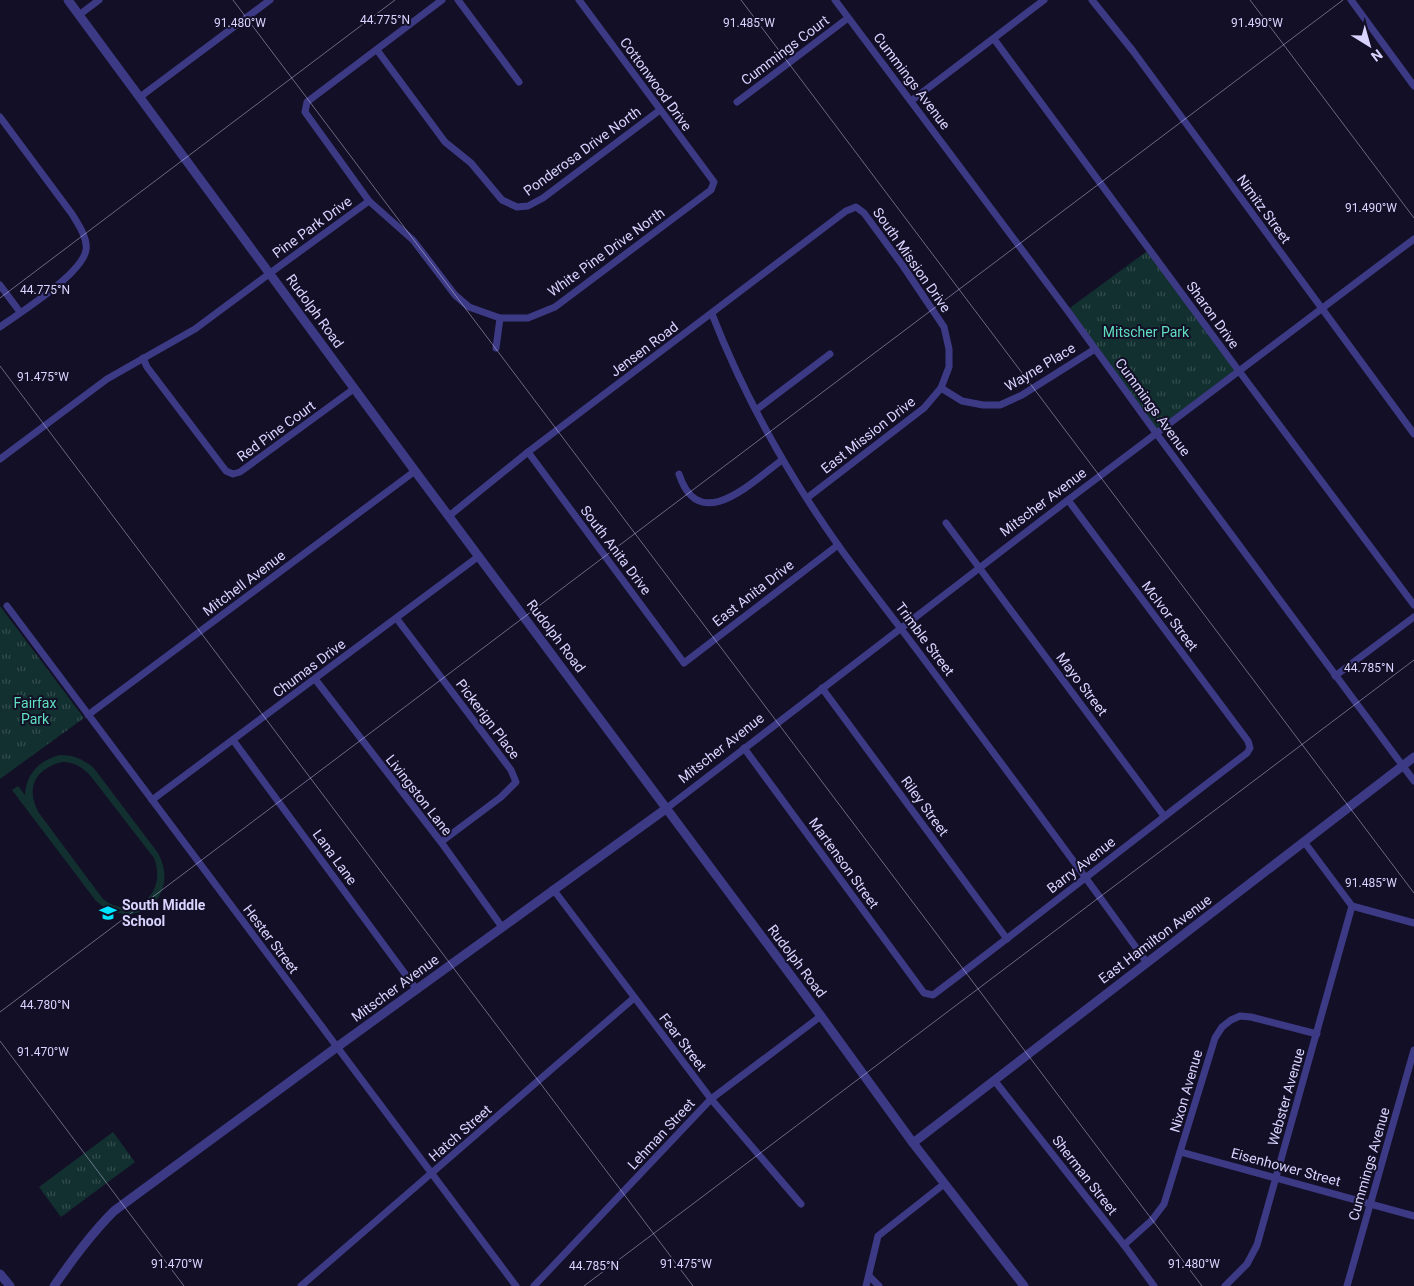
<svg xmlns="http://www.w3.org/2000/svg" width="1414" height="1286" font-family="Roboto,sans-serif">
  <style>
    .grass { fill: #12302f; fill-rule: evenodd }
    .park { fill: url(#park-tufts) }
    .lines { fill: none; stroke-linecap: round; stroke-linejoin: round }
    .minor { stroke: #3d3a85; stroke-width: 7 }
    .tertiary { stroke: #3d3a85; stroke-width: 9 }
    .ticks { fill: none; stroke: #d9d4ff; stroke-width: 1; stroke-opacity: 0.45 }
    .labels { text-anchor: middle; stroke-width: 4; stroke-linejoin: round; paint-order: stroke }
    .street-label { font-size: 14px; fill: #d9d4ff; stroke: #130f26 }
    .park-label { font-size: 14px; fill: #5fe0c0; stroke: #130f26 }
    .poi-label { font-size: 14px; font-weight: bold; fill: #d9d4ff; stroke: #130f26; text-anchor: start }
    .ticks-label { font-size: 12px; text-anchor: middle; fill: #d9d4ff; stroke: #130f26; stroke-width: 4; stroke-linejoin: round; paint-order: stroke }
  </style>
  <defs>
    <pattern id="park-tufts" width="24" height="20" patternUnits="userSpaceOnUse" patternTransform="scale(1.25)"><rect width="24" height="20" fill="#12302f"/><path d="M3 7l-1-3M5 7V3M7 7l1-3M15 17l-1-3M17 17v-4M19 17l1-3" fill="none" stroke="#344d4e"/></pattern>
  </defs>
  <rect width="100%" height="100%" fill="#130f26"/>
  <!-- grass -->
  <path class="grass" d="M60,755C74,755 82,759 93,767L158,853C182,897 134,935 96,901L12,790L18,786L25,795C26,773 40,760 60,755ZM62,762C74,762 80,766 89,774L154,858C168,893 134,923 103,899L39,813C25,788 35,769 62,762Z"/>
  <!-- park -->
  <g class="park">
    <path d="M1150,249L1238,371L1156,433L1067,310Z"/>
    <path d="M0,606L84,718L0,779Z"/>
    <path d="M113,1132L135,1162L61,1217L39,1187Z"/>
  </g>
  <g class="lines">
    <!-- minor -->
    <g class="minor">
      <path d="M442,0L307,102L305,112L369,201L413,240L455,295L469,307L500,318H528L555,307L711,190L714,182L579,0"/>
      <path d="M458,0L519,82"/>
      <path d="M835,0L1067,310L1156,433L1414,781"/>
      <path d="M1092,0L1133,51L1414,434"/>
      <path d="M1351,0L1414,86"/>
      <path d="M79,15L99,0"/>
      <path d="M994,39L1233,363L1414,605"/>
      <path d="M377,50L445,142L471,163L502,200L517,207L528,206L543,198L660,110"/>
      <path d="M140,97L270,0"/>
      <path d="M911,101L1044,0"/>
      <path d="M737,102L848,18"/>
      <path d="M0,117L72,214C78,224 88,238 86,250C82,274 21,312 0,327"/>
      <path d="M0,285L20,312"/>
      <path d="M712,314C744,396 787,473 838,545C865,583 895,620 923,658C998,759 1074,860 1147,963"/>
      <path d="M496,348L500,318"/>
      <path d="M143,358L147,367L226,471L233,474L240,472L355,388"/>
      <path d="M941,388L962,401L983,405H1000L1022,395L1095,349"/>
      <path d="M756,410L830,354"/>
      <path d="M528,452L684,663L838,545"/>
      <path d="M0,459L107,379L195,329L277,268L369,201"/>
      <path d="M679,474C699,536 752,482 782,460"/>
      <path d="M449,516L528,452L846,211L856,207L864,213L903,266L944,327L949,349V367L941,388L924,408L807,498"/>
      <path d="M946,523L1164,816"/>
      <path d="M7,606L516,1286"/>
      <path d="M397,619L511,770L516,782L501,797L441,842"/>
      <path d="M1335,676L1414,617"/>
      <path d="M315,679L441,842L502,927"/>
      <path d="M822,688L1007,939"/>
      <path d="M88,715L415,471"/>
      <path d="M233,740L417,990"/>
      <path d="M744,748L924,993L933,995C1039,915 1142,833 1247,753L1250,748L1248,741L1068,500"/>
      <path d="M152,800L479,556"/>
      <path d="M667,808L1068,500L1414,239"/>
      <path d="M1305,843L1352,906L1414,923"/>
      <path d="M553,889L711,1099L801,1204"/>
      <path d="M994,1080L1124,1245L1154,1286"/>
      <path d="M1181,1152L1414,1216"/>
      <path d="M1124,1245L1152,1220L1164,1204L1215,1038L1222,1027L1231,1020L1240,1016L1251,1017L1317,1034"/>
      <path d="M869,1276L879,1286"/>
      <path d="M301,1286L634,998"/>
      <path d="M534,1286L711,1099L821,1016"/>
      <path d="M866,1286L878,1236L944,1184"/>
      <path d="M1225,1286L1247,1264L1257,1245L1352,906"/>
      <path d="M1347,1286L1414,1050"/>
    </g>
    <!-- tertiary -->
    <g class="tertiary">
      <path d="M68,0L415,471L821,1016L913,1143L1024,1286"/>
      <path d="M913,1143L1414,757"/>
      <path d="M0,1274L10,1286"/>
      <path d="M54,1286C73,1259 91,1234 114,1211L337,1047L667,808"/>
    </g>
  </g>
  <!-- ticks -->
  <path class="ticks" d="M233,0L1202,1286M741,0L1414,893M1250,0L1414,218M0,298L395,0M0,366L693,1286M0,1012L1343,0M0,1041L184,1286M584,1286L1414,660"/>
  <!-- icons -->
  <defs>
    <g id="school-bare" transform="scale(1.35)"><path d="M0-5L7-2L0 1L-7-2ZM-4 1L0 2.5L4 1V4Q0 6-4 4Z" fill="#00e5ff" stroke="#130f26" stroke-width="2.5" paint-order="stroke"/></g>
  </defs>
  <g fill-rule="evenodd">
    <use href="#school-bare" x="108" y="913"/>
  </g>
  <g class="labels">
    <!-- street labels -->
    <g class="street-label">
      <text transform="translate(785 50) rotate(-37)" y="5">Cummings Court</text>
      <text transform="translate(912 81) rotate(53)" y="5">Cummings Avenue</text>
      <text transform="translate(656 84) rotate(54)" y="5">Cottonwood Drive</text>
      <text transform="translate(582 151) rotate(-36)" y="5">Ponderosa Drive North</text>
      <text transform="translate(1264 209) rotate(54)" y="5">Nimitz Street</text>
      <text transform="translate(312 227) rotate(-36)" y="5">Pine Park Drive</text>
      <text transform="translate(606 252) rotate(-36)" y="5">White Pine Drive North</text>
      <text transform="translate(912 260) rotate(55)" y="5">South Mission Drive</text>
      <text transform="translate(315 311) rotate(54)" y="5">Rudolph Road</text>
      <text transform="translate(1213 315) rotate(54)" y="5">Sharon Drive</text>
      <text transform="translate(644 349) rotate(-37)" y="5">Jensen Road</text>
      <text transform="translate(1040 367) rotate(-31)" y="5">Wayne Place</text>
      <text transform="translate(1153 407) rotate(54)" y="5">Cummings Avenue</text>
      <text transform="translate(276 431) rotate(-36)" y="5">Red Pine Court</text>
      <text transform="translate(868 435) rotate(-38)" y="5">East Mission Drive</text>
      <text transform="translate(1043 502) rotate(-37)" y="5">Mitscher Avenue</text>
      <text transform="translate(616 550) rotate(53)" y="5">South Anita Drive</text>
      <text transform="translate(244 583) rotate(-37)" y="5">Mitchell Avenue</text>
      <text transform="translate(753 593) rotate(-38)" y="5">East Anita Drive</text>
      <text transform="translate(1170 616) rotate(53)" y="5">McIvor Street</text>
      <text transform="translate(556 636) rotate(53)" y="5">Rudolph Road</text>
      <text transform="translate(925 639) rotate(53)" y="5">Trimble Street</text>
      <text transform="translate(309 668) rotate(-37)" y="5">Chumas Drive</text>
      <text transform="translate(1082 684) rotate(53)" y="5">Mayo Street</text>
      <text transform="translate(488 719) rotate(53)" y="5">Pickerign Place</text>
      <text transform="translate(721 748) rotate(-38)" y="5">Mitscher Avenue</text>
      <text transform="translate(419 795) rotate(52)" y="5">Livingston Lane</text>
      <text transform="translate(925 806) rotate(54)" y="5">Riley Street</text>
      <text transform="translate(335 857) rotate(54)" y="5">Lana Lane</text>
      <text transform="translate(844 863) rotate(54)" y="5">Martenson Street</text>
      <text transform="translate(1081 865) rotate(-38)" y="5">Barry Avenue</text>
      <text transform="translate(271 939) rotate(53)" y="5">Hester Street</text>
      <text transform="translate(1155 939) rotate(-37)" y="5">East Hamilton Avenue</text>
      <text transform="translate(797 961) rotate(53)" y="5">Rudolph Road</text>
      <text transform="translate(395 988) rotate(-36)" y="5">Mitscher Avenue</text>
      <text transform="translate(683 1042) rotate(53)" y="5">Fear Street</text>
      <text transform="translate(1186 1091) rotate(-74)" y="5">Nixon Avenue</text>
      <text transform="translate(1286 1097) rotate(-74)" y="5">Webster Avenue</text>
      <text transform="translate(460 1133) rotate(-41)" y="5">Hatch Street</text>
      <text transform="translate(661 1134) rotate(-47)" y="5">Lehman Street</text>
      <text transform="translate(1369 1164) rotate(-74)" y="5">Cummings Avenue</text>
      <text transform="translate(1286 1167) rotate(15)" y="5">Eisenhower Street</text>
      <text transform="translate(1085 1175) rotate(52)" y="5">Sherman Street</text>
    </g>
    <!-- park labels -->
    <g class="park-label">
      <text x="1146" y="337">Mitscher Park</text>
      <text x="35" y="708">Fairfax<tspan x="35" dy="16">Park</tspan></text>
    </g>
    <!-- poi labels -->
    <g class="poi-label">
      <text x="122" y="910">South Middle<tspan x="122" dy="16">School</tspan></text>
    </g>
  </g>
  <g class="ticks-label">
    <text x="385" y="24">44.775°N</text>
    <text x="240" y="27">91.480°W</text>
    <text x="749" y="27">91.485°W</text>
    <text x="1257" y="27">91.490°W</text>
    <text x="1371" y="212">91.490°W</text>
    <text x="45" y="294">44.775°N</text>
    <text x="43" y="381">91.475°W</text>
    <text x="1369" y="672">44.785°N</text>
    <text x="1371" y="887">91.485°W</text>
    <text x="45" y="1009">44.780°N</text>
    <text x="43" y="1056">91.470°W</text>
    <text x="177" y="1268">91.470°W</text>
    <text x="686" y="1268">91.475°W</text>
    <text x="1194" y="1268">91.480°W</text>
    <text x="594" y="1270">44.785°N</text>
  </g>
  <!-- north arrow -->
  <g transform="translate(1369 45) rotate(143)" stroke="#130f26" stroke-width="4" paint-order="stroke">
  <path d="M0-4L9 19L0 12L-9 19Z" fill="#d9d4ff"/>
  <text y="-8" font-size="14" font-weight="bold" text-anchor="middle" fill="#d9d4ff">N</text>
  </g>
</svg>
